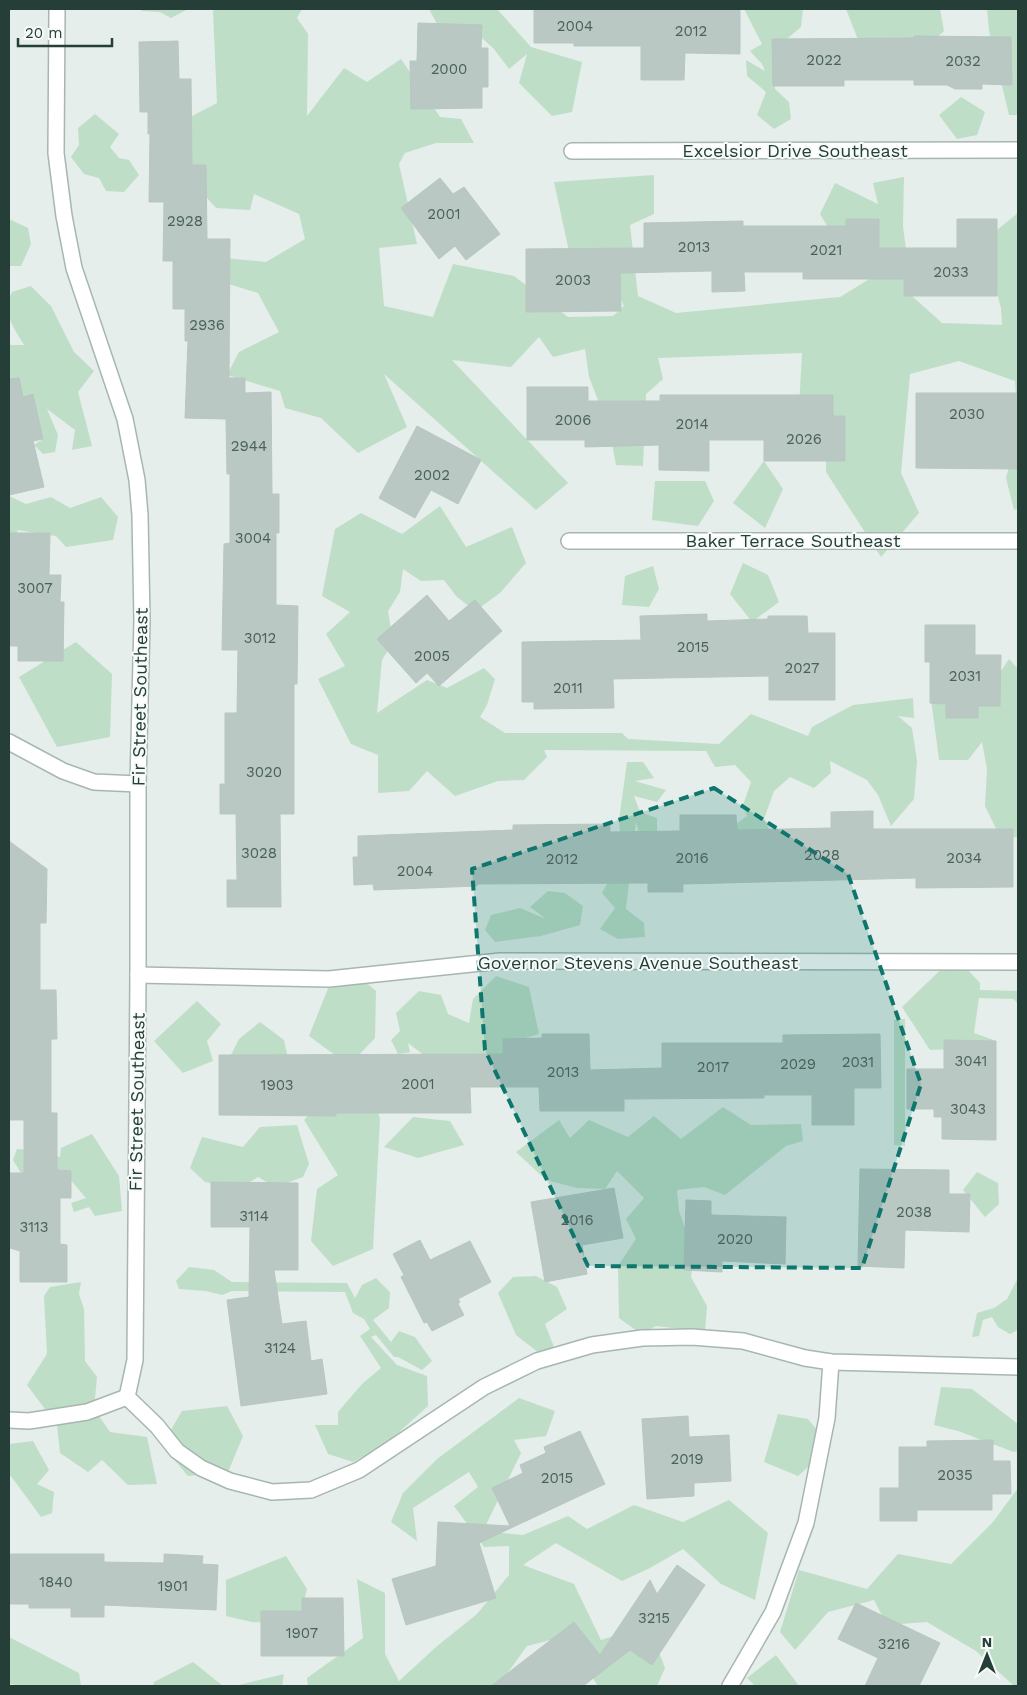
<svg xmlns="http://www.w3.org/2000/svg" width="1027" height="1695" font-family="'Work Sans',sans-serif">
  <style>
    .green { fill: #bfdec8 }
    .building { fill: #bac8c3; stroke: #b8c7c1 }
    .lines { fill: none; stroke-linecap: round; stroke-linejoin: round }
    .minor-casing { stroke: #a8b6b1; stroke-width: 18 }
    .minor { stroke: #fff; stroke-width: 15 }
    .marked { fill: #0f766e; fill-opacity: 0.2; stroke: #0f766e; stroke-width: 4; stroke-dasharray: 10 6; stroke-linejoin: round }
    .labels { text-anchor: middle; stroke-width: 4; stroke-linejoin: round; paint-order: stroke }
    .number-label { font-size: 15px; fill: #4a615b }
    .street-label { font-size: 18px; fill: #253f38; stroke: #f6faf8 }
  </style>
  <rect width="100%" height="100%" fill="#e5eeea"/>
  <!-- green -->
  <g class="green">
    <path d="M140,9H188L171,18L160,12L142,11Z"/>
    <path d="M216,9H302L297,18L308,34L307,116L344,68L367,82L401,59L440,117L461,119L474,143H436L405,153L399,164L417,244L379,248L384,306L433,317L453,264L514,276L568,317L613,316L624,306L612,282L570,256L554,182L654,175V214L630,225L638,296L676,313L840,297L871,278L833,236L820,214L835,183L878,204L873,183L904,177L903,226L912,296L942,323L1002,325L1001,308L983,241L1018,213V429L1015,381L959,361L910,374L901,473L919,513L881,557L826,472L827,429L799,407L802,353L658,358L663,379L646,394L643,466L616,465L609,428L589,377L585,349L553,357L539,337L511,367L452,360L568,483L536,510L384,374L407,427L358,453L321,418L285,408L280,391L227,375L239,352L279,332L258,293L197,274L203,256L266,262L305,239L299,214L254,194L250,210L216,208L165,151L177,124L217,103L213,11Z"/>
    <path d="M429,9H497L531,47L582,62L572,112L552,116L519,83L527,54L509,69L494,49L473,30L437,24Z"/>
    <path d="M744,9H803L801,27L775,49V89L789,102L791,119L774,129L757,115L766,92L747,76L746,60L765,71L762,64L750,51L762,44Z"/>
    <path d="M846,9H940L944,31L910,61L862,50Z"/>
    <path d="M987,9H1018V115H1009L989,31Z"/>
    <path d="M961,97L985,112L977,135L957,139L939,115Z"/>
    <path d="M95,114L119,134L110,147L119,158L129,160L139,175L124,192L106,191L99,178L84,174L71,157L79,145L78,128Z"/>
    <path d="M9,219L28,228L31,244L21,266H9Z"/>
    <path d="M31,286L51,306L74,352L94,371L78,392L92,446L72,450L75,430L47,409L58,435L55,452L43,454L34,445L43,439L33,394L14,399L9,382V345H24C14,327 1,313 12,292Z"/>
    <path d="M1018,434V508L1014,510L1006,478Z"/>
    <path d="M764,461L783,489L765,528L733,503Z"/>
    <path d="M655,481H705L714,501L698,526L652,520Z"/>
    <path d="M9,496L26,504L51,497L70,508L101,497L118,517L113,540L66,547L56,536L17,530L24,553L9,573Z"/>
    <path d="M440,506L466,547L512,527L526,563L500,593L475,611L456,596L444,580L421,581L403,569L400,592L388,611L393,642L382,660L377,713L427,680L447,688L484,668L495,679L487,705L480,717L505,733H622L628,739L719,744L751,714L808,736L812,727L853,705L913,698L914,718L898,716L912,728L917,761L914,799L891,826L878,795L867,780L830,761L831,773L814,788L790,777L774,791L764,819L774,839L729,829L747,816L743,805L751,782L735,765L715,767L706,751L544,750L547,757L524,780L498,781L455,796L427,771L409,791L378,793V755L351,744L318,679L345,666L326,634L350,612L322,596L335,529L361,513L402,534Z"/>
    <path d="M743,563L768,575L779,602L752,622L730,594Z"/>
    <path d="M653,566L659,589L649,607L622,605L625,576Z"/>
    <path d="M76,642L112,674L110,737L57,747L19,677Z"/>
    <path d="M1009,659L1018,669V837L1001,839L985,806L987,769L982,742L968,760H939L930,691H944L983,698Z"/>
    <path d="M627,762H643L654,778L635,781L666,790L657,802L634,796L640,812L657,818V840L642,844L636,822L626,909L644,923L645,937L618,939L600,929L615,908L602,893L622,856L619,820Z"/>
    <path d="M548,891L565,893L583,906L580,925L541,936L495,942L485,930L491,915L520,908L546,919L530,907Z"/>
    <path d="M955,956L980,983V990L1018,991V1004L1014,999L979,998L974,1033L996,1041L955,1040L951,1049L930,1050L902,1007Z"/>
    <path d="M496,976L529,987L539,1034L508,1043L498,1082L425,1056L408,1043L410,1052L398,1054L391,1040L400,1031L396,1013L419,991L441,995L448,1014L469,1023L473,999Z"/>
    <path d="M362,979L376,991L375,1038L356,1058H339L309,1036L329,986Z"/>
    <path d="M197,1001L221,1024L207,1041L213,1061L183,1073L154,1041Z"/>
    <path d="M905,1019V1146L894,1145V1020Z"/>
    <path d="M260,1022L284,1040L288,1059L264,1061L231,1055L239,1039Z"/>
    <path d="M372,1091L380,1119L373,1249L333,1266L311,1241L317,1189L338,1175L304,1120L329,1095Z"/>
    <path d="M723,1107L751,1125L801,1124L803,1141L786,1146L725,1195L704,1187L677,1190L679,1211L694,1253L691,1277L707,1306L705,1332L656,1326L641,1334L619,1318L618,1266L636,1239L626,1219L644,1198L617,1171L605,1189L577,1188L546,1180L516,1152L559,1120L570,1138L589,1120L628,1137L654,1116L681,1139Z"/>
    <path d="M413,1117L450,1121L464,1145L418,1158L384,1147Z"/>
    <path d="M297,1125L309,1164L303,1177L275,1187L258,1177L238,1189L205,1182L190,1168L202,1137L243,1147L260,1127Z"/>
    <path d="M92,1134L119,1176L122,1211L95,1216L89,1207L74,1212L71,1203L86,1198L62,1170L21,1173L13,1160L17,1149L32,1150L60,1157L61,1148Z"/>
    <path d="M977,1172L998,1183L999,1204L985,1217L963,1190Z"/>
    <path d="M189,1267L214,1270L232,1282L347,1283L355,1298L362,1285L376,1278L390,1292L389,1308L373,1320L391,1342L399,1331L415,1337L432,1361L422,1370L398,1357H394L376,1335L371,1337L397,1365L427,1376L428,1406L387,1443L353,1462L328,1454L315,1425H338V1412L362,1384L381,1368L360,1336L370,1329L364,1319L353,1313L345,1292L232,1291L222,1295L206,1291L179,1289L176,1281Z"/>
    <path d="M536,1276L557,1287L567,1309L545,1324L554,1347L539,1353L516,1335L498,1293L513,1277Z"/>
    <path d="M1018,1278V1330L1010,1334L998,1327L992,1317L983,1320L979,1336L972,1337L977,1313L994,1308L1007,1299Z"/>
    <path d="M81,1282L79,1294L84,1309L85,1361L97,1377L94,1409L110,1432L147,1437L157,1484L128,1485L102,1460L88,1472L60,1453L57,1425L27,1385L47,1354L44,1296L50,1287Z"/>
    <path d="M941,1387L972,1389L1018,1424V1451L1014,1452L958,1431L934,1425Z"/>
    <path d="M519,1398L555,1411L546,1436L514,1440L521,1453L483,1531L523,1535L568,1516L587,1529L634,1505L683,1522L729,1500L768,1533L755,1600L721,1584L683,1549L650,1568L622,1581L556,1543L523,1565L574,1584L601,1640L649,1625L665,1668L657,1686H598L566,1636L527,1646L498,1686H308L307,1678L363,1638L357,1579L385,1593V1654L399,1681L436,1647L477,1614L509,1575V1546L484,1547L454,1506L478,1487L469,1472L413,1508L417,1541L391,1522L403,1493L437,1459Z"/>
    <path d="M227,1406L243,1436L228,1472L188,1476L162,1445L182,1411Z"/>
    <path d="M778,1414L808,1419L831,1447L798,1476L764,1462Z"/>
    <path d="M33,1441L49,1470L37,1484L54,1492L52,1513L41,1517L11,1476L9,1477V1444Z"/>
    <path d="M1018,1488V1686H1014L976,1651L927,1622L887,1625L874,1600L828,1612L795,1650L780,1632L799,1570L867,1589L898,1554L951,1564L993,1522Z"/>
    <path d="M286,1556L307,1589L298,1624L252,1622L226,1616V1580Z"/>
    <path d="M9,1637L79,1673L81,1686H22L9,1684Z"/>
    <path d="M776,1655L799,1686H755L747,1678Z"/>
    <path d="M193,1662L223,1686H153L154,1682Z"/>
    <path d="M284,1674L282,1686H235Z"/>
  </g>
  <!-- building -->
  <g class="building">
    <path d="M534,9H740V54L685,53L684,80H641V46H574V43H534Z"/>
    <path d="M418,23L482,25L481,48H488V87H482V108L411,109L410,61H417Z"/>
    <path d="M914,36L1011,37L1012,85L982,84V89H955L947,85H914V80H844V86H773L772,39L914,38Z"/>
    <path d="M178,41L179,79H191L192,165H206L207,239H230L229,378H245V393L271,392L272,494H279V533H276V605L298,606L297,684H294V814H280L281,907H227V880H237L236,814H220V784H225V713H237L238,650H222L224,544L230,543V474H227L226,419L185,418L188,341H185V309H173V261H163L164,202H149L150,134H148V112H140L139,42Z"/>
    <path d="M440,178L453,194L464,187L500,234L466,260L455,246L439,259L401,208Z"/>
    <path d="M846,219H879V248H957V219H997V296H904V279H803V272H744L745,291L712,292V271L620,273L621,311L526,312V249L644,248V223L743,221V226H846Z"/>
    <path d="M19,378L23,397L33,394L43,439L33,441L44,487L9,495V379Z"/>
    <path d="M527,387H588V401H660V395H833V416H845V461H764V440H709V471L659,470V445L585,447V440H527Z"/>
    <path d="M916,393H1018V469L916,468Z"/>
    <path d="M417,426L481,460L458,504L431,490L415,518L379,498Z"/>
    <path d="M10,533H50L49,575H61L60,602H64L63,661H18V646H9Z"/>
    <path d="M427,595L449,621L475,600L502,631L439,686L427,673L416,683L377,639Z"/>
    <path d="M707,614V621L768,619V616H807L808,633H835V700H769V676L613,679L614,708L534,709V702H522V642L641,640L640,616Z"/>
    <path d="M925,625H975V655H1001L1000,706H978V718H946V704L930,703V662H925Z"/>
    <path d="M873,811V829H1013V887L916,888V878L683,884V892H648V883L477,884V886L374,890L373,884L354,885L353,857H358V836L513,830V825L610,824V832L680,831V815H736L737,830L831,828V812Z"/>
    <path d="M9,841L47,869L46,923H40V990H56L57,1039H51V1113H57V1170L71,1171V1198H60V1244L67,1245V1282H20V1251L10,1248L9,1173H24V1120H9Z"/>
    <path d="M542,1034H589L590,1070L662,1068V1043H783V1035L880,1034L881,1088H854V1125H812V1095H764V1098L624,1099V1111H540L539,1087H470L471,1113H336V1116L219,1115V1055L503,1054V1039L542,1038Z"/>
    <path d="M944,1040L996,1041V1140L942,1139V1117H934V1109H907V1069H944Z"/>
    <path d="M860,1169L949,1170V1194H970L969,1232L905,1230L904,1268L858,1266Z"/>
    <path d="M211,1182L298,1183V1270H274L282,1324L306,1321L311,1361L322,1359L327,1394L241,1406L227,1300L249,1297L250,1227H211Z"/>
    <path d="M614,1188L623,1238L582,1245L587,1274L545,1282L531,1202Z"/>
    <path d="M686,1200L711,1201V1215L786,1217L785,1264L722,1261V1272L684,1270Z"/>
    <path d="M420,1240L430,1260L470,1241L491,1282L458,1299L460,1302L458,1304L464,1315L432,1331L427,1322L424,1323L401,1277L404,1275L393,1254Z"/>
    <path d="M688,1416L689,1437L729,1435L731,1481L694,1483V1496L647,1499L642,1419Z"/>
    <path d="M580,1431L605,1484L479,1543L496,1598L406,1625L392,1579L436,1566L438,1522L510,1526L492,1488L523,1473L520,1465L546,1453L544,1447Z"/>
    <path d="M993,1440V1461H1010L1011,1494H992V1510H917V1521H880V1488H899V1447H927V1441Z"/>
    <path d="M9,1554H104V1562L164,1563V1554L203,1556L202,1564L218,1565L216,1610L104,1605V1617H71V1608H29V1604H9Z"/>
    <path d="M677,1565L705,1585L652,1665L630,1650L583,1686H491L574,1622L600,1655L650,1580L657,1594Z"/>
    <path d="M302,1598H343L344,1656H261V1611H302Z"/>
    <path d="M856,1603L940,1643L919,1686H865L878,1658L838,1639Z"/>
  </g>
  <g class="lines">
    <!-- minor casing -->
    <g class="minor-casing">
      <g id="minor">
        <path d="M57,9L56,153L64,216L74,268L125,419L137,480L140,515L142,620L138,784V975L135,1360L127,1397"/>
        <path d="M572,151L1018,150"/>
        <path d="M569,541H1018"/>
        <path d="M9,742L63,771L94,782L138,784"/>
        <path d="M138,975L329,979L500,961L1018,962"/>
        <path d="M9,1420L29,1421L87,1412L127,1397L157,1426L177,1451L201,1468L230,1481L272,1492L311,1490L359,1470L484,1387L537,1361L592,1345L642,1338L692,1337L743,1341L805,1358L831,1362L1018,1367"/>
        <path d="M730,1686L773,1612L806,1523L827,1418L831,1362"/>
      </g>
    </g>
    <!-- minor -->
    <use href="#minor" class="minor"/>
  </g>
  <!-- marked area -->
  <path class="marked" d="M714,788L848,874L921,1084L862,1268L588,1266L485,1050L472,869Z"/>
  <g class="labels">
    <!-- number labels -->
    <g class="number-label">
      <text x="575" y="31">2004</text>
      <text x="691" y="36">2012</text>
      <text x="824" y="65">2022</text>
      <text x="963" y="66">2032</text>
      <text x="449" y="74">2000</text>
      <text x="444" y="219">2001</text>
      <text x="185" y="226">2928</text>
      <text x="694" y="252">2013</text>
      <text x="826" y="255">2021</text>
      <text x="951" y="277">2033</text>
      <text x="573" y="285">2003</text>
      <text x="207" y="330">2936</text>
      <text x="967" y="419">2030</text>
      <text x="573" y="425">2006</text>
      <text x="692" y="429">2014</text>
      <text x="804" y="444">2026</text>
      <text x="249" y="451">2944</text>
      <text x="432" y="480">2002</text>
      <text x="253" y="543">3004</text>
      <text x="35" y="593">3007</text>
      <text x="260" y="643">3012</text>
      <text x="693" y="652">2015</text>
      <text x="432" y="661">2005</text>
      <text x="802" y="673">2027</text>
      <text x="965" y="681">2031</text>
      <text x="568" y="693">2011</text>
      <text x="264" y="777">3020</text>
      <text x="259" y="858">3028</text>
      <text x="822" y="860">2028</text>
      <text x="692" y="863">2016</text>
      <text x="964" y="863">2034</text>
      <text x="562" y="864">2012</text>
      <text x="415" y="876">2004</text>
      <text x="971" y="1066">3041</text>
      <text x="858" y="1067">2031</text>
      <text x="798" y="1069">2029</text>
      <text x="713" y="1072">2017</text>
      <text x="563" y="1077">2013</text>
      <text x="418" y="1089">2001</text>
      <text x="277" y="1090">1903</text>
      <text x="968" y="1114">3043</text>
      <text x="914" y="1217">2038</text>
      <text x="254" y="1221">3114</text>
      <text x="577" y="1225">2016</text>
      <text x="34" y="1232">3113</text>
      <text x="735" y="1244">2020</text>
      <text x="280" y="1353">3124</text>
      <text x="687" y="1464">2019</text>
      <text x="955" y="1480">2035</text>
      <text x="557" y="1483">2015</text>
      <text x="56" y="1587">1840</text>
      <text x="173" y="1591">1901</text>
      <text x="654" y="1623">3215</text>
      <text x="302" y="1638">1907</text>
      <text x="894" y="1649">3216</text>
    </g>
    <!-- street labels -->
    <g class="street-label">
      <text x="795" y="157">Excelsior Drive Southeast</text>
      <text x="793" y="547">Baker Terrace Southeast</text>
      <text transform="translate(140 697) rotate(-89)" y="6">Fir Street Southeast</text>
      <text x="638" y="969">Governor Stevens Avenue Southeast</text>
      <text transform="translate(137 1102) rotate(-89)" y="6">Fir Street Southeast</text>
    </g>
  </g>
  <!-- border -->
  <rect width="1027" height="1695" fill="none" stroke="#253f38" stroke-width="20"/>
  <!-- north arrow -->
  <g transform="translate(987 1655)" stroke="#f6faf8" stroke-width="4" paint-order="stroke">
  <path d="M0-4L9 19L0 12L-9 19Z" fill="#253f38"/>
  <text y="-8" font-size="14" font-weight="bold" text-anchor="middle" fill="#253f38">N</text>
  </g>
  <!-- scale -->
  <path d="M18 38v8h94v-8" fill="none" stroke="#253f38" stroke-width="2.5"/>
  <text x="25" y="38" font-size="15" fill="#253f38" stroke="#f6faf8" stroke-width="4" paint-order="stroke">20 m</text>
</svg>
